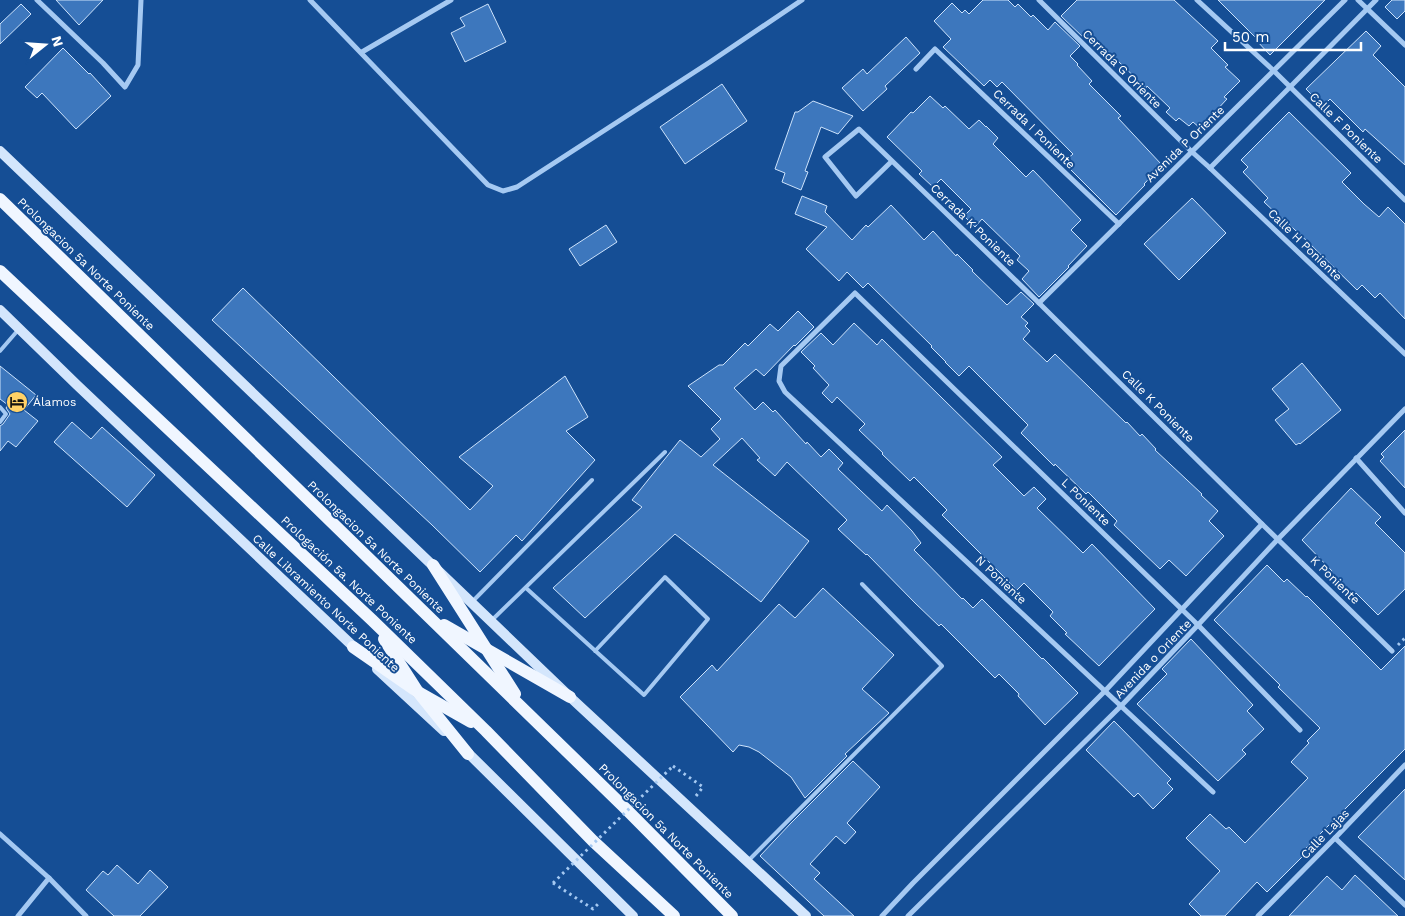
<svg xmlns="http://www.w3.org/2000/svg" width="1405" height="916" font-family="'Work Sans',sans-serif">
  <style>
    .building { fill: #3d77bd; stroke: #cde3fc }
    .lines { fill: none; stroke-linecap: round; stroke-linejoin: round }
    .path { stroke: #a5c9f2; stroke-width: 3; stroke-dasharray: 2.5 4; stroke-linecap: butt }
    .lane { stroke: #a5c9f2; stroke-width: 4 }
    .street { stroke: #a5c9f2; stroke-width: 5 }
    .secondary { stroke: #d4e6fc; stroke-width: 10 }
    .primary { stroke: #f0f6ff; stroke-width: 12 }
    .path-bridge { stroke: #a5c9f2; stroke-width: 3; stroke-dasharray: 2.5 4; stroke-linecap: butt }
    .labels { text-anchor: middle; stroke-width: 4; stroke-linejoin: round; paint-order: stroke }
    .street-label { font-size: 12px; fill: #fff; stroke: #154e95 }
    .poi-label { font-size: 12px; fill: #fff; stroke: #154e95; text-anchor: start }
  </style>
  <rect width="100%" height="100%" fill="#154e95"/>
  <!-- building -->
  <g class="building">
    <path d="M56,0H103L79,25Z"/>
    <path d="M983,0H1008L1015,7L1018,4L1031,17L1033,15L1048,30L1055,22L1080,46L1070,56L1078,64L1077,65L1092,81L1089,84L1121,116L1118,118L1162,165L1144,184L1145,185L1116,215L1069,168L1072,166L1066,160L1073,154L1002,82L997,87L990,80L984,86L943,47L951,39L934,21L952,3L962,13L965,10L969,14Z"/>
    <path d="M1077,0H1174L1218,41L1211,48L1228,65L1225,67L1240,81L1224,97L1227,99L1200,128L1193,122L1189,126L1179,118L1176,121L1166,112L1170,108L1147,86L1146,88L1091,35L1086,40L1061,16Z"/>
    <path d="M1218,0H1325L1270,55L1256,40L1257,39Z"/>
    <path d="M1392,0H1405V11L1397,19L1385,7Z"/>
    <path d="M21,4L31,14L0,44V24Z"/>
    <path d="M488,4L506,42L465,62L451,33L465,26L460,18Z"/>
    <path d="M1366,31L1381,46L1373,55L1405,87V165L1365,129L1363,132L1330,99L1323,106L1306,89Z"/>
    <path d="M906,37L920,53L885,86L887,89L863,111L842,88L863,69L867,74Z"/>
    <path d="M63,48L89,74L90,73L111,96L76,129L42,93L37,98L25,87Z"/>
    <path d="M722,84L747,121L685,164L660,127Z"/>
    <path d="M930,96L943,108L945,106L969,129L979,120L986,127V126L998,138L993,144L1026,177L1033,170L1081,220L1071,230L1087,246L1068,266L1069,267L1039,297L1022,279L1029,271L1017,260L1020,256L982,219L975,227L964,216L971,209L941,179L933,187L919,174L922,171L887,137L911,112L913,113Z"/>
    <path d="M813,101L853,116L838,134L821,127L805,171L808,172L801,190L782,182L785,173L775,169L795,112H798Z"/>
    <path d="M1289,112L1351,173L1342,182L1364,204L1379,217L1388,207L1405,224V319L1380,293L1375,298L1362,285L1357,290L1309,243L1280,216V217L1264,202L1268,198L1243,172L1248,167L1241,160Z"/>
    <path d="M802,196L827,206L825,212L852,240L866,225L868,227L891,205L924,240L933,231L956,256L957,254L973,270L972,271L1007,305L1021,292L1034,304L1021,317L1028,323L1025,326L1030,331L1023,339L1047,362L1055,354L1126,423L1127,422L1140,436L1142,434L1156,449L1155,450L1202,494L1201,495L1218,511L1209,521L1224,536L1186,576L1169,560L1160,569L1114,525L1117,521L1088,492L1086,494L1055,464L1054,466L1021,433L1028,425L969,366L959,376L945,362H946L931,347L932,346L868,283L863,288L847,272L839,281L806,249L827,227L795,214Z"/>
    <path d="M1192,198L1226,233L1179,280L1144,244Z"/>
    <path d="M606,225L617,242L580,266L569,249Z"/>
    <path d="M243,288L470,510L493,486L459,457L565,376L588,417L566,431L595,460L522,541L516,535L480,572L432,525L212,320Z"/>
    <path d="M798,311L814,327L795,346L794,345L764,376L756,369L734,388L755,410L763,402L773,412L775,410L806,444L807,442L821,457L829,449L843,463L838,469L882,511L887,505L912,531L921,543L914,550L962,599L963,598L973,608L982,599L1042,659L1043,658L1078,693L1045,725L1018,696L1019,694L999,674L995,678L941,624L939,626L915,603L867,554L866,555L838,529L847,520L787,462L775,476L757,460L760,458L742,438L713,465L809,541L761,602L675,534L585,618L553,588L642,507L632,500L680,440L701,457L720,439L711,429L721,419L688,386L719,365H723L745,343L748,346L770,324L778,331Z"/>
    <path d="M854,323L877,345L882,339L1002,457L993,465L1024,496L1034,487L1046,499L1037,508L1083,553L1092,544L1155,609L1099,666L1065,634L1067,633L1050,616L1053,612L1024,583L1017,590L942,515L947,510L914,477L910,481L882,454L883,453L859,430L865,424L837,397L832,403L822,393L829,385L813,368L815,366L801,352L821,333L833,345Z"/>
    <path d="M1302,363L1341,410L1300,444L1299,443L1296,445L1275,420L1289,409L1272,389Z"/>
    <path d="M0,366L36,395L24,410L38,421L16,447L8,441L0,451V426L3,424L10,414L6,408L8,405L0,399Z"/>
    <path d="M72,422L91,439L102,427L155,475L127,507L54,442Z"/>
    <path d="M1405,430V488L1380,461L1384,457L1381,454Z"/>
    <path d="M1351,488L1381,517L1375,523L1405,553V589L1378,615L1356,593L1350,600L1327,577L1332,571L1302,540Z"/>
    <path d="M1267,565L1284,582L1287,579L1306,597L1307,596L1381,670L1405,646V749L1301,853L1303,856L1267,892L1257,882L1225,916H1201L1189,904L1220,871L1186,838L1210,814L1226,829L1229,827L1245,843L1308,778L1291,762L1309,743L1307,741L1320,728L1278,687L1280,685L1214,620Z"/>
    <path d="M823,588L894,655L862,689L889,713L845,754L847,756L805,798L791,777L759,752L749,747L739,745L733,752L680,697L712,665L717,671L779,604L795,618Z"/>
    <path d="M1191,639L1253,705L1247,711L1264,729L1242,750L1246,754L1218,781L1137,704L1167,674L1162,669Z"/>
    <path d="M1114,721L1171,779L1167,783L1173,789L1153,809L1138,793L1134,797L1086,750Z"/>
    <path d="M853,761L880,787L847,823L856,832L845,844L836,836L810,864L820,873L814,879L854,916H824L760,856L791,823Z"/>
    <path d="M1405,789V880L1358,837Z"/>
    <path d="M117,865L138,884L150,870L168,887L140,916H114L86,890L103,871L108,875Z"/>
    <path d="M1355,875L1398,916H1289L1327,876L1342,890Z"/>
  </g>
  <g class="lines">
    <!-- path -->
    <g class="path">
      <path d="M1398,645L1405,638"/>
      <path d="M673,766L703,787L696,796"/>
      <path d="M553,883L593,909L600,902"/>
    </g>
    <!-- lane -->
    <g class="lane">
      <path d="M0,351L19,329"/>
      <path d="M0,407L6,414L0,422"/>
      <path d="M526,588L644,695L708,619L665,577L595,651"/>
      <path d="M472,602L592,480"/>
      <path d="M491,621L665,452"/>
      <path d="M749,860L942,666L862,584"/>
    </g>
    <!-- street -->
    <g class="street">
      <path d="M37,0L103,63L125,87L138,65L141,0"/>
      <path d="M310,0L488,185L503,191L517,187L710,62L802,0"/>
      <path d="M1039,0L1191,151L1210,168L1405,354"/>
      <path d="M1197,0L1274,71L1405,200"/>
      <path d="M1358,0L1405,45"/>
      <path d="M362,52L451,0"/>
      <path d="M916,69L935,49L1119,224"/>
      <path d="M892,161L856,196L825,157L859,129L1039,303L1262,524L1392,651"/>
      <path d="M1210,168L1376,0"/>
      <path d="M1039,303L1345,0"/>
      <path d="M1356,458L1405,513"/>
      <path d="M1213,792L785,392L779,381L781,366L855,293L1198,625L1300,730"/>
      <path d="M0,834L49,878L86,916"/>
      <path d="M1335,838L1405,905"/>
      <path d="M18,916L49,878"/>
      <path d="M882,916L913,883L1105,691L1262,524"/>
      <path d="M908,916L1121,706L1198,625L1278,539L1405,409"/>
      <path d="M1258,916L1335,838L1405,765"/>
    </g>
    <!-- secondary -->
    <g class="secondary">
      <path d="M0,151L570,697L806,916"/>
      <path d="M0,310L77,385L358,651"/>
      <path d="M377,669L444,731"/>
      <path d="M464,749L633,916"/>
    </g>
    <!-- primary -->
    <g class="primary">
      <path d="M0,199L626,809L732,916"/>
      <path d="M0,271L372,620L486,731L593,841L674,916"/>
      <path d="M433,565L515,694"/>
      <path d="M444,625L570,697"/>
      <path d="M384,639L418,692L468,754"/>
      <path d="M353,647L418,692L471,722"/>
    </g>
    <!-- path-bridge -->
    <path class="path-bridge" d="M553,883L673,766"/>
  </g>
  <!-- icons -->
  <defs>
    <g id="hotel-disc" transform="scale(1.125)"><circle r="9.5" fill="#ffd166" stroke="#154e95"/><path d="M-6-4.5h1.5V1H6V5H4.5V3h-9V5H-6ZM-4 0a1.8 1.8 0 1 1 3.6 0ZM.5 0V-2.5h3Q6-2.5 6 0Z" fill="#111"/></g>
  </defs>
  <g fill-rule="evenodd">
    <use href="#hotel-disc" x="17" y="402"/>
  </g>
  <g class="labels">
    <!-- street labels -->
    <g class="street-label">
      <text transform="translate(1122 69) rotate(45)" y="4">Cerrada G Oriente</text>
      <text transform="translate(1346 128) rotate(44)" y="4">Calle F Poniente</text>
      <text transform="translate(1034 129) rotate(44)" y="4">Cerrada I Poniente</text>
      <text transform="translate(1185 144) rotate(-44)" y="4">Avenida P Oriente</text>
      <text transform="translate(973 225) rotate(44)" y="4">Cerrada K Poniente</text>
      <text transform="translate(1305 245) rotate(44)" y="4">Calle H Poniente</text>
      <text transform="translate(86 264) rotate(44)" y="4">Prolongacion 5a Norte Poniente</text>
      <text transform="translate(1158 406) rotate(45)" y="4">Calle K Poniente</text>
      <text transform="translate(1086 502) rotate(44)" y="4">L Poniente</text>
      <text transform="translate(376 547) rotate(44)" y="4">Prolongacion 5a Norte Poniente</text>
      <text transform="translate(349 580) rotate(43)" y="4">Prologación 5a. Norte Poniente</text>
      <text transform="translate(1001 580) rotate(43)" y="4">N Poniente</text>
      <text transform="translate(1335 580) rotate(44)" y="4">K Poniente</text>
      <text transform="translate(326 603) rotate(43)" y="4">Calle Libramiento Norte Poniente</text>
      <text transform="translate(1153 659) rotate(-46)" y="4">Avenida o Oriente</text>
      <text transform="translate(666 831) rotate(45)" y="4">Prolongacion 5a Norte Poniente</text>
      <text transform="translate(1325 834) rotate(-46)" y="4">Calle Lajas</text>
    </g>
    <!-- poi labels -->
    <g class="poi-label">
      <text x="33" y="406">Álamos</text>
    </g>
  </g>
  <!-- north arrow -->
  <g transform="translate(45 45) rotate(73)" stroke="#154e95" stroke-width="4" paint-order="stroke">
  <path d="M0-4L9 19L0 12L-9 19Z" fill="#ffffff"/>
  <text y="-8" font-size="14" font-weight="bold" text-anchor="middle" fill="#ffffff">N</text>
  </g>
  <!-- scale -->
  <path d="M1225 42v8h136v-8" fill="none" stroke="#ffffff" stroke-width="2.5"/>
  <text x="1232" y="42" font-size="15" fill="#ffffff" stroke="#154e95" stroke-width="4" paint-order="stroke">50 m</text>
</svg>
